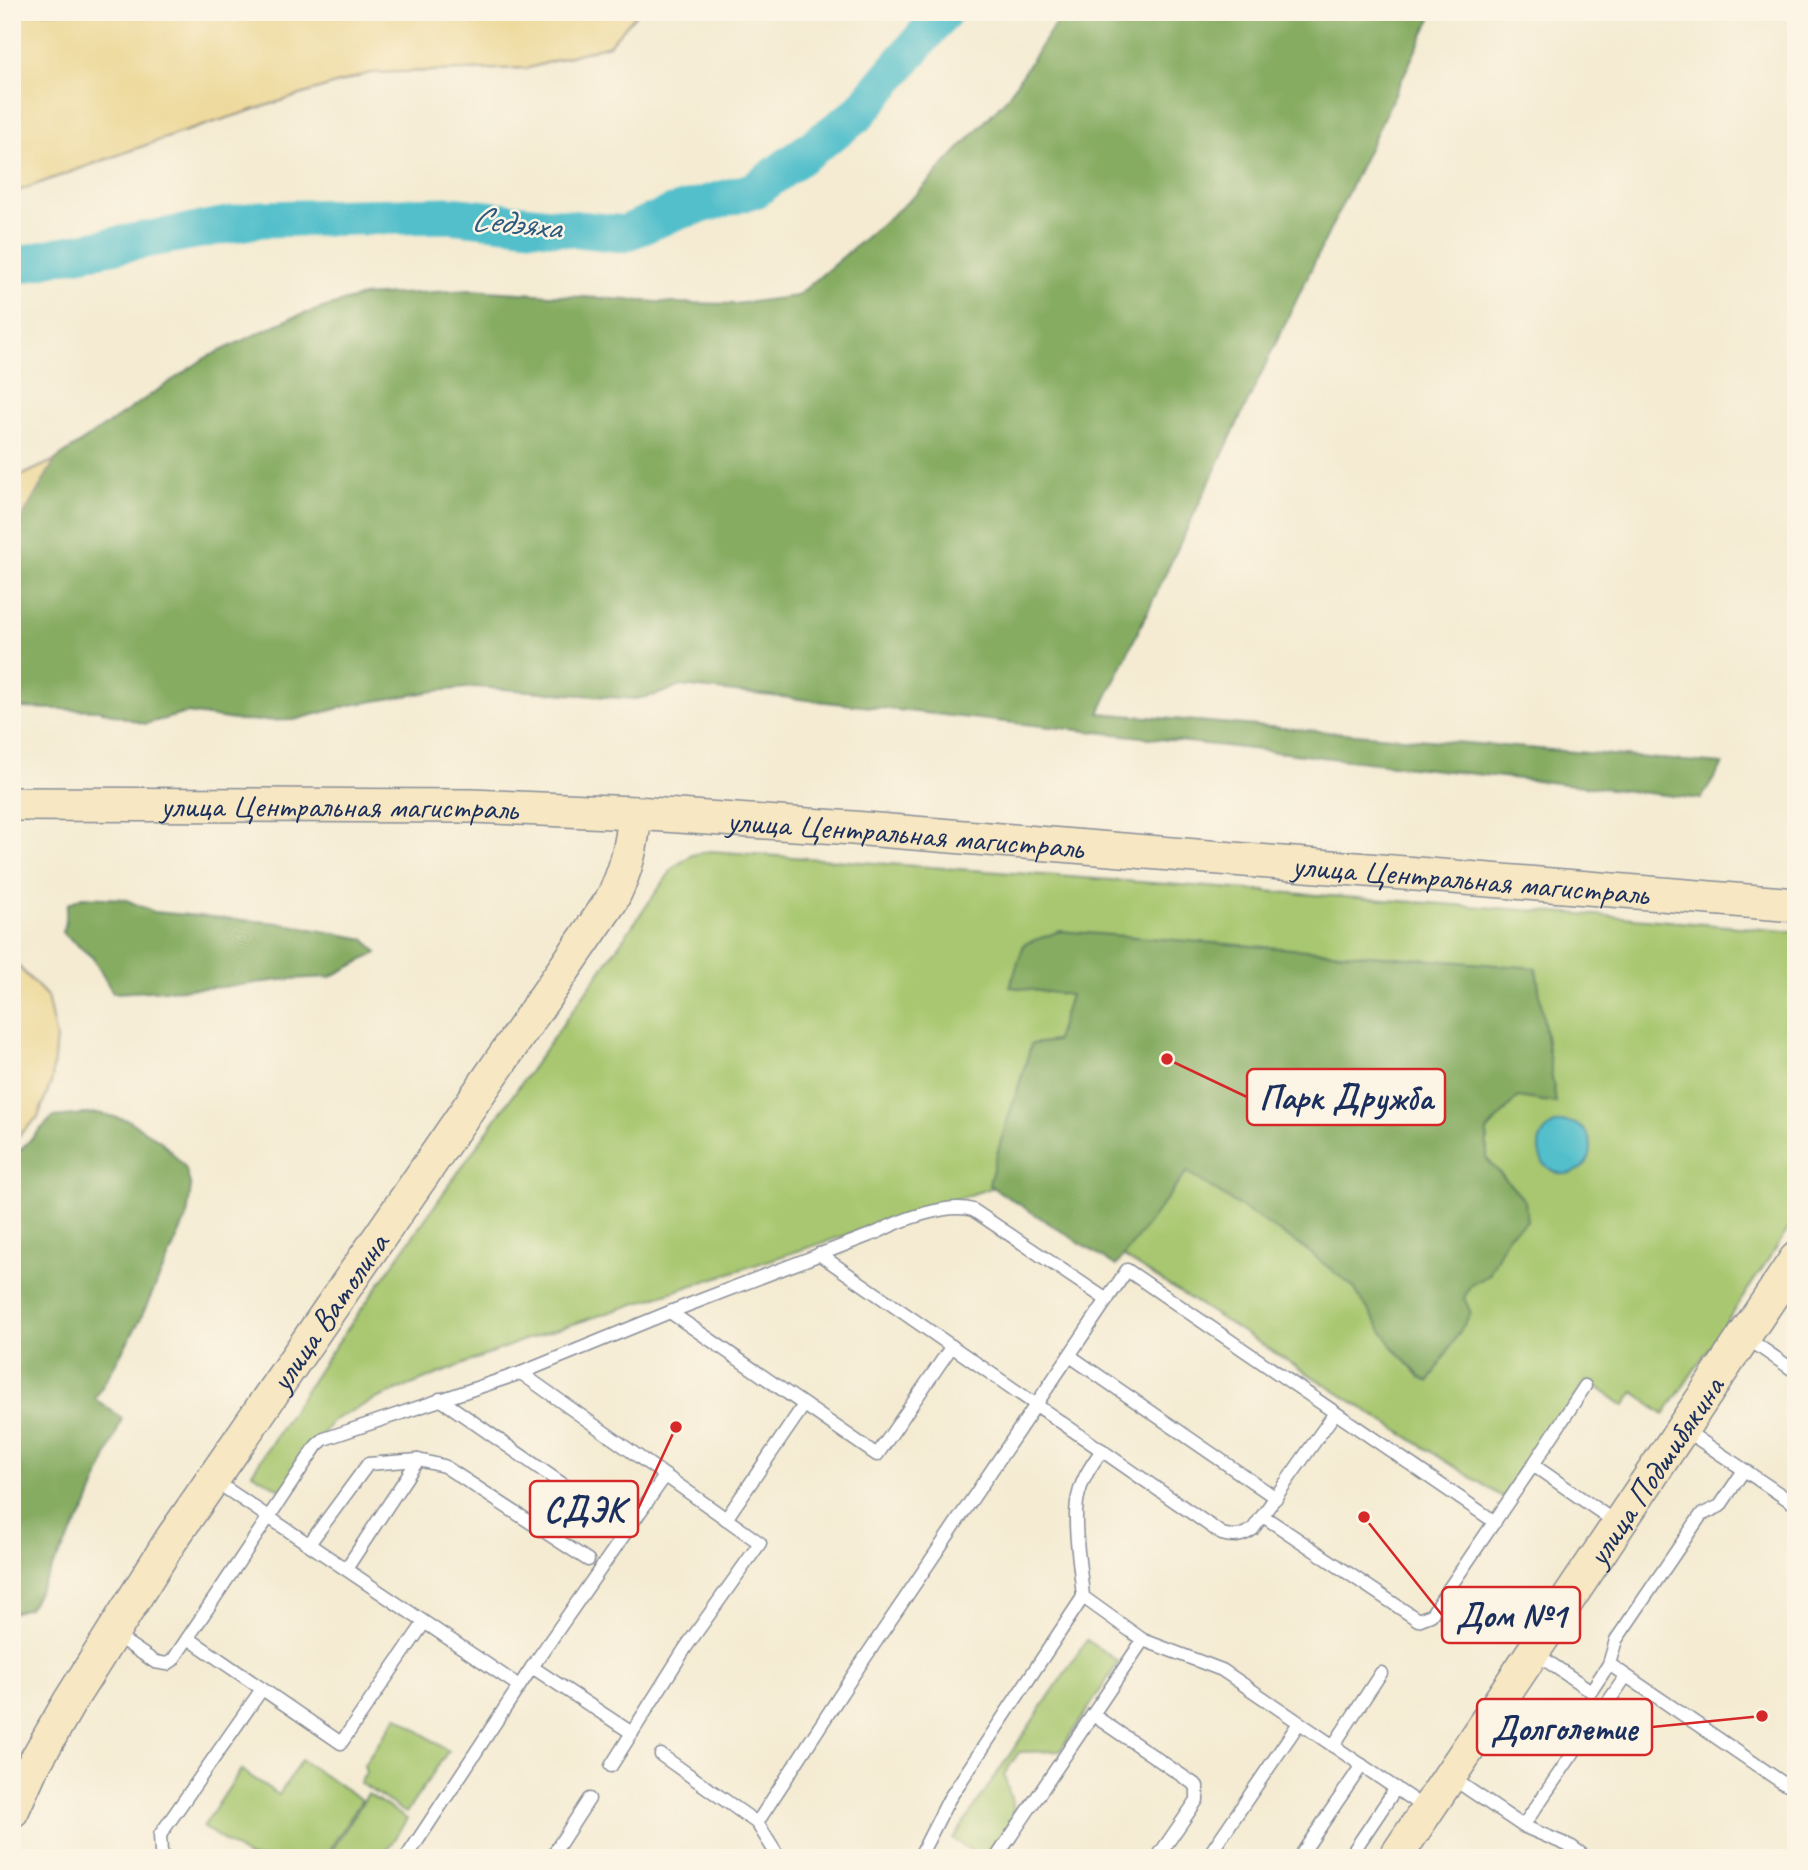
<svg xmlns="http://www.w3.org/2000/svg" width="1808" height="1870" font-family="Caveat,sans-serif">
  <style>
    .green { fill: #a8c76f; stroke: #627b66; stroke-width: 2 }
    .forest { fill: #86ac62; stroke: #506e60; stroke-width: 2 }
    .sand { fill: #eeda9e; stroke: #84847e; stroke-width: 2 }
    .water { fill: #52bfcb; stroke: #367794; stroke-width: 2 }
    .lines { fill: none; stroke-linecap: round; stroke-linejoin: round }
    .river { stroke: #52bfcb; stroke-width: 37 }
    .lane-casing { stroke: #888d98; stroke-width: 15 }
    .secondary-casing { stroke: #888d98; stroke-width: 36 }
    .lane { stroke: #fff; stroke-width: 12 }
    .secondary { stroke: #f7e8c3; stroke-width: 33 }
    .labels { text-anchor: middle; stroke-width: 5; stroke-linejoin: round; paint-order: stroke }
    .street-label { font-size: 33px; fill: #1b2f5e; stroke: #fcf5e5 }
    .water-label { font-size: 35px; font-style: italic; fill: #2c5a7f; stroke: #fcf5e5 }
    .leader { fill: none; stroke: #d62828; stroke-width: 2.5 }
    .callout-dot { fill: #d62828; stroke: #fcf5e5; stroke-width: 2.5 }
    .callout { fill: #fcf5e5; stroke: #d62828; stroke-width: 2.5 }
    .callout-label { font-size: 35px; text-anchor: middle; font-weight: bold; fill: #1b2f5e }
  </style>
  <rect width="100%" height="100%" fill="#fcf5e5"/>
  <filter id="ink" filterUnits="userSpaceOnUse"><feTurbulence type="fractalNoise" baseFrequency=".0143" numOctaves="2"/><feDisplacementMap in="SourceGraphic" scale="14" xChannelSelector="R" yChannelSelector="G"/><feConvolveMatrix kernelMatrix="1 2 1 2 8 2 1 2 1" color-interpolation-filters="sRGB"/></filter>
  <filter id="wash" filterUnits="userSpaceOnUse"><feTurbulence type="fractalNoise" baseFrequency=".00686" numOctaves="4" result="noise"/><feDisplacementMap in="SourceGraphic" scale="28" xChannelSelector="R" yChannelSelector="G"/><feGaussianBlur stdDeviation="1.57" result="paint"/><feColorMatrix in="noise" values="0 0 0 0 0 0 0 0 0 0 0 0 0 0 0 0 0 1.4 0 .05"/><feComposite in="paint" operator="in"/></filter>
  <g filter="url(#wash)">
    <rect width="100%" height="100%" fill="#f4ebd2"/>
    <!-- green -->
    <g class="green">
      <path d="M710,851L1622,917L1796,932V1218L1664,1415L1634,1392L1624,1406L1587,1380L1509,1501L1124,1257L997,1186L521,1341L376,1399L333,1420L282,1490L252,1473L322,1365L674,867L692,855Z"/>
      <path d="M1087,1640L1119,1662L1060,1751L1019,1752L1004,1775L1016,1816L988,1858H982L953,1839Z"/>
      <path d="M397,1716L448,1751L406,1813L360,1783L366,1773L364,1765Z"/>
      <path d="M301,1760L362,1800L324,1858H250L203,1827L241,1770L279,1795Z"/>
      <path d="M368,1794L407,1819L382,1858H327Z"/>
    </g>
    <!-- forest -->
    <g class="forest">
      <path d="M1063,12H1434L1099,713L1723,764L1701,799L681,686L656,695L635,699L476,687L435,691L351,705L294,720L241,721L187,713L145,724L99,710L20,708L12,702V536L55,460L205,358L291,318L362,296L472,290L673,303L736,304L797,296L918,193L1006,99Z"/>
      <path d="M82,897L124,899L154,912L279,923L365,939L377,953L330,977L290,979L223,987L113,993L93,958L63,933L68,904Z"/>
      <path d="M1060,931L1536,968L1556,1103L1518,1097L1487,1131V1159L1525,1201L1527,1221L1508,1235L1489,1275L1471,1285L1464,1298L1471,1313L1429,1382L1421,1378L1393,1347L1353,1287L1304,1248L1187,1172L1116,1266L989,1185C999,1137 1019,1092 1031,1044L1056,1041L1070,995L1010,987L1024,944Z"/>
      <path d="M97,1113L128,1120L162,1142L185,1167L191,1187L187,1217L140,1320L95,1399L122,1418L87,1507L29,1608L12,1613V1158L53,1117Z"/>
    </g>
    <!-- sand -->
    <g class="sand">
      <path d="M12,12H638L609,45L529,68L370,73L177,134L12,193Z"/>
      <path d="M55,460L12,536V480Z"/>
      <path d="M12,960L47,996L56,1038L52,1080L38,1117L12,1142Z"/>
    </g>
    <!-- water -->
    <circle class="water" cx="1565" cy="1148" r="26"/>
    <g class="lines">
      <!-- river -->
      <path class="river" d="M12,267L56,256L261,219L450,215L623,234L673,213L755,190L857,115L944,12"/>
    </g>
  </g>
  <g filter="url(#ink)">
    <g class="lines">
      <!-- lane casing -->
      <g class="lane-casing">
        <g id="lane">
          <path d="M819,1254L1222,1534C1235,1538 1243,1536 1253,1529L1335,1413"/>
          <path d="M670,1312L877,1455L952,1346"/>
          <path d="M1744,1336L1796,1372"/>
          <path d="M1070,1356L1276,1498"/>
          <path d="M521,1373L670,1312L878,1232C900,1220 949,1202 973,1210L1107,1300"/>
          <path d="M440,1399L627,1529"/>
          <path d="M1685,1430L1796,1505"/>
          <path d="M1102,1450C1093,1463 1083,1477 1079,1493C1071,1518 1081,1570 1083,1597L1143,1640L1222,1670L1426,1809"/>
          <path d="M1533,1465L1585,1386"/>
          <path d="M212,1479L519,1686"/>
          <path d="M1263,1516L1418,1620L1431,1615L1533,1465L1618,1524"/>
          <path d="M726,1519L804,1405"/>
          <path d="M309,1544L368,1464L418,1460"/>
          <path d="M346,1569L418,1460L444,1466L588,1560"/>
          <path d="M112,1633L155,1662L167,1664L173,1660L317,1445L324,1439L521,1373L760,1543L686,1647L611,1766"/>
          <path d="M188,1638L341,1743L424,1623"/>
          <path d="M1535,1653L1591,1691L1609,1664L1783,1783L1796,1789"/>
          <path d="M1609,1664L1616,1640L1701,1515L1720,1506L1744,1470"/>
          <path d="M532,1667L665,1476"/>
          <path d="M1093,1715L1197,1786V1800L1157,1858"/>
          <path d="M1333,1746L1381,1673"/>
          <path d="M661,1755L757,1823L856,1671L1127,1270L1495,1522"/>
          <path d="M1452,1778L1523,1826L1572,1847L1587,1858"/>
          <path d="M757,1823L779,1858"/>
          <path d="M1523,1826L1626,1676"/>
          <path d="M554,1853L589,1799"/>
          <path d="M165,1858L161,1852L160,1835L262,1689"/>
          <path d="M406,1858L532,1667L632,1733"/>
          <path d="M919,1858L949,1799L1083,1597"/>
          <path d="M996,1858L1143,1640"/>
          <path d="M1207,1858L1299,1723"/>
          <path d="M1299,1858L1362,1765"/>
          <path d="M1349,1858L1396,1788"/>
        </g>
      </g>
      <!-- secondary casing -->
      <g class="secondary-casing">
        <g id="secondary">
          <path id="s1" d="M12,804L472,806L635,813L853,828L1796,905"/>
          <path id="s2" d="M12,1811L30,1771L70,1701L171,1540L611,901C626,872 632,846 635,813"/>
          <path id="s3" d="M1395,1858L1796,1259"/>
        </g>
      </g>
      <!-- lane -->
      <use href="#lane" class="lane"/>
      <!-- secondary -->
      <use href="#secondary" class="secondary"/>
    </g>
  </g>
  <g class="labels">
    <!-- street labels -->
    <g class="street-label">
      <text dy="12" stroke="none"><textPath href="#s1" startOffset="327">улица Центральная магистраль</textPath></text>
      <text dy="12" stroke="none"><textPath href="#s1" startOffset="894">улица Центральная магистраль</textPath></text>
      <text dy="12" stroke="none"><textPath href="#s1" startOffset="1461">улица Центральная магистраль</textPath></text>
      <text dy="12" stroke="none"><textPath href="#s2" startOffset="592">улица Ватолина</textPath></text>
      <text dy="12" stroke="none"><textPath href="#s3" startOffset="466">улица Подшибякина</textPath></text>
    </g>
    <!-- water labels -->
    <g class="water-label">
      <text transform="translate(516 222) rotate(6)" y="12">Седэяха</text>
    </g>
  </g>
  <!-- callouts -->
  <path class="leader" d="M1167 1059L1247 1097M676 1427L638 1509M1364 1517L1442 1615M1762 1716L1652 1727"/>
  <g class="callout-dot">
    <circle cx="1167" cy="1059" r="7"/>
    <circle cx="676" cy="1427" r="7"/>
    <circle cx="1364" cy="1517" r="7"/>
    <circle cx="1762" cy="1716" r="7"/>
  </g>
  <g class="callout">
    <rect x="1247" y="1069" width="198" height="56" rx="7"/>
    <rect x="530" y="1481" width="108" height="56" rx="7"/>
    <rect x="1442" y="1587" width="138" height="56" rx="7"/>
    <rect x="1477" y="1699" width="175" height="56" rx="7"/>
  </g>
  <g class="callout-label">
    <text x="1346" y="1109">Парк Дружба</text>
    <text x="584" y="1521">СДЭК</text>
    <text x="1511" y="1627">Дом №1</text>
    <text x="1564" y="1740">Долголетие</text>
  </g>
  <!-- margin -->
  <rect width="1808" height="1870" fill="none" stroke="#fcf5e5" stroke-width="42"/>
</svg>
